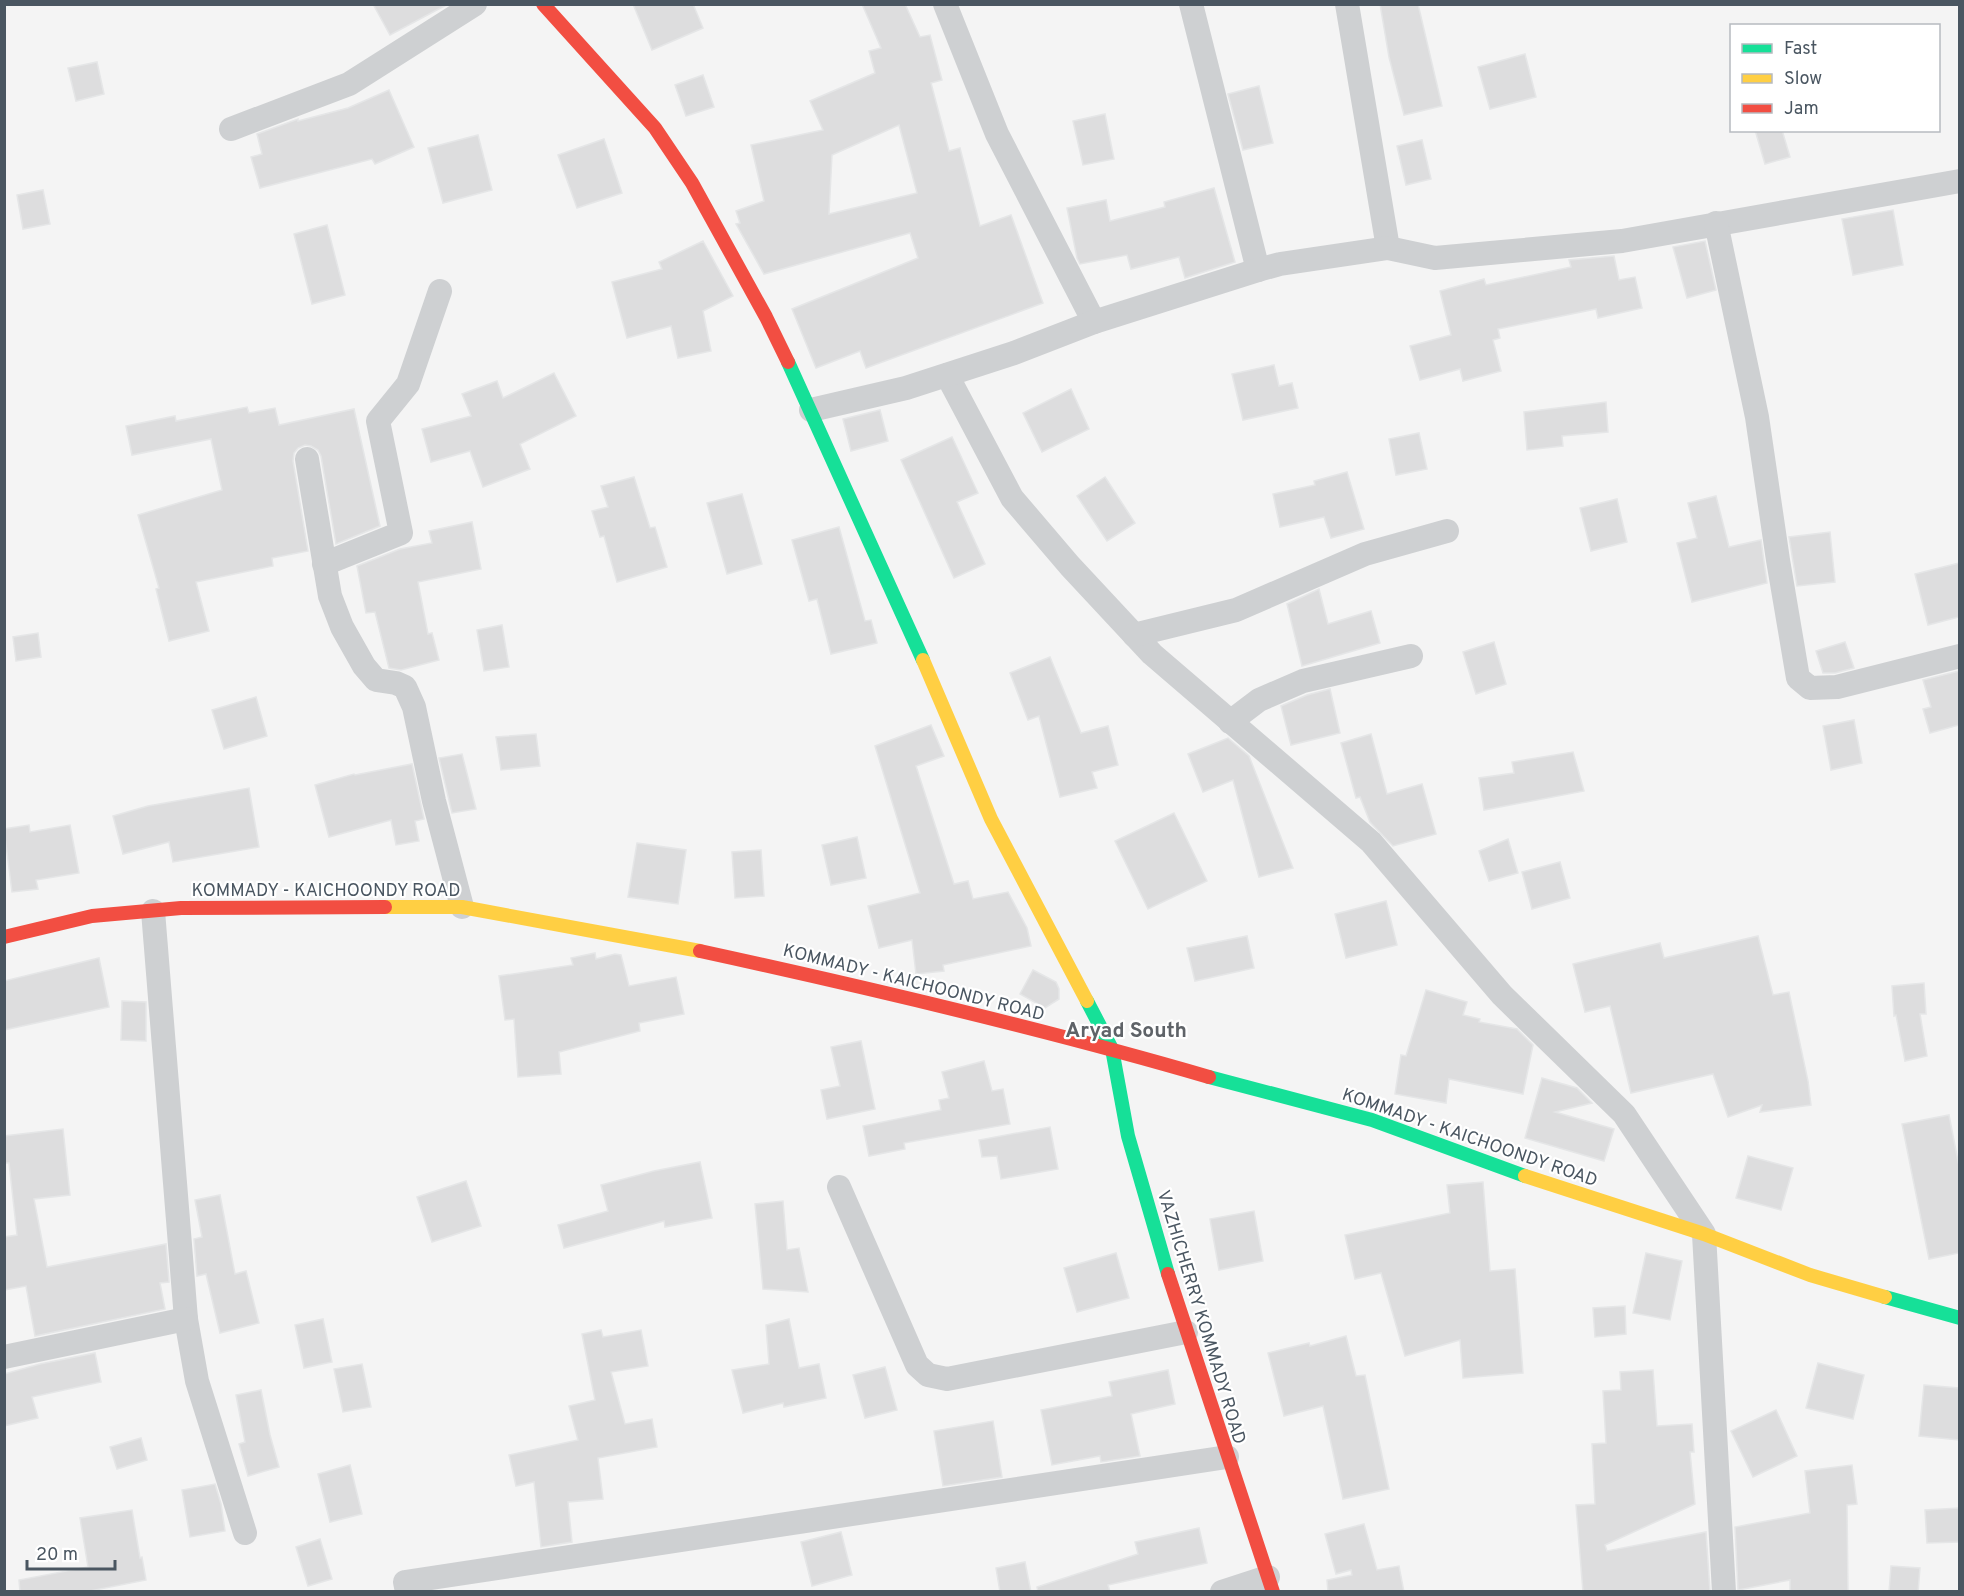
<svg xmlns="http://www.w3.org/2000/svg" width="1964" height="1596" font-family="Overpass,sans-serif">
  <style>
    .building { fill: #ddddde; stroke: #e5e6e7; stroke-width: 1.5; fill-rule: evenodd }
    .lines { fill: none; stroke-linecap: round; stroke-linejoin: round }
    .street { stroke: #ced0d2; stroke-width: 24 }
    .fast { stroke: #16e098; stroke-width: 14 }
    .slow { stroke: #ffcf43; stroke-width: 14 }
    .jam { stroke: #f24e42; stroke-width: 14 }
    .labels { text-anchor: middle; stroke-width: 4.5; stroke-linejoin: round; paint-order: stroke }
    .street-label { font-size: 18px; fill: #4a5661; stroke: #fff }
    .quarter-label { font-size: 21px; font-weight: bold; fill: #5f6368; stroke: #fff }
  </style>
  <rect width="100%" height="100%" fill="#f4f4f4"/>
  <!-- building -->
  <g class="building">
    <path d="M373,4H448L390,35Z"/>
    <path d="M633,4H693L703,28L652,50Z"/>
    <path d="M862,4H905L920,37L930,35L942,80L931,83L949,151L960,148L980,226L1011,215L1043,303L866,368L860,351L816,368L792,309L918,258L910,233L764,274L736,224L740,223L736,211L764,201L751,145L823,130L810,101L875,73L869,51L881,48ZM899,125L917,193L829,214L832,155Z"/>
    <path d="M1380,4H1418L1442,106L1404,115L1389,57Z"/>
    <path d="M1525,54L1536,97L1490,109L1478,67Z"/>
    <path d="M97,62L104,94L76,101L68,68Z"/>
    <path d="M703,75L714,107L686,116L675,85Z"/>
    <path d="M1259,86L1273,143L1243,150L1228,94Z"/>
    <path d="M389,90L414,147L375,164L372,159L260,188L251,157L262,154L257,134L298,119V121L348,108Z"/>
    <path d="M1105,114L1114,159L1083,165L1073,121Z"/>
    <path d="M1755,130H1782L1790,157L1765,164Z"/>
    <path d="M478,135L492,190L443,203L428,148Z"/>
    <path d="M604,139L622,193L577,208L558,155Z"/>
    <path d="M1422,140L1431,179L1406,185L1397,146Z"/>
    <path d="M1214,188L1235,262L1185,278L1179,257L1131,269L1127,255L1080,264L1077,258L1067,208L1106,200L1110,221L1165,207L1164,202Z"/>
    <path d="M43,190L50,224L23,229L17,195Z"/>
    <path d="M1893,210L1903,265L1853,275L1842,219Z"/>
    <path d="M327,225L345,295L312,304L294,234Z"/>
    <path d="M703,241L733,296L703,311L711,351L678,358L671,326L627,338L612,282L662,269L659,262Z"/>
    <path d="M1705,241L1716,290L1687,298L1673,247Z"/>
    <path d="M1614,256L1619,280L1635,277L1642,308L1598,318L1596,309L1498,329L1500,338L1493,340L1501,371L1463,381L1460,369L1420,380L1410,346L1451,335L1440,291L1484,279L1486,285L1571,267L1569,260Z"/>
    <path d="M1274,365L1279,386L1292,383L1298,408L1243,420L1232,374Z"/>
    <path d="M554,373L576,416L520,444L530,469L483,487L470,451L431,462L422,429L471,416L462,394L497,381L503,398Z"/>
    <path d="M1071,389L1089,429L1042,452L1023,413Z"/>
    <path d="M1606,402L1608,432L1562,436L1563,446L1527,450L1524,412Z"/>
    <path d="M247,407L249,413L275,408L279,425L354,409L380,526L336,544L321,456L318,450L311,446L305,445L298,448L294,453L293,461L308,551L272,558L273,566L196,582L209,631L169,641L156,589L159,588L138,515L222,490L211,439L132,455L126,426L175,416L176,421Z"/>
    <path d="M880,410L888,441L851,451L843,419Z"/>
    <path d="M1419,433L1427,469L1396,475L1389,439Z"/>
    <path d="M952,437L978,493L957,502L985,564L954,578L901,460Z"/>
    <path d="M1347,472L1364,529L1331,538L1324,517L1280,527L1273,494L1315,485L1314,481Z"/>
    <path d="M634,477L650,528L655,527L667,567L617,582L604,536L600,537L592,511L608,507L601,486Z"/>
    <path d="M1105,477L1135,523L1107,541L1077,496Z"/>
    <path d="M742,494L762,564L727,574L707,503Z"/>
    <path d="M1716,496L1729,547L1761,540L1767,583L1692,602L1677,543L1697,538L1688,503Z"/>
    <path d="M1617,499L1627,542L1591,551L1580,508Z"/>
    <path d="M472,522L481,569L418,582L428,634L432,633L439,660L401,670L389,668L375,612L366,613L357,566L400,549L432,543L429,531Z"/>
    <path d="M839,527L865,621L871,620L877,643L831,654L817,599L809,601L792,540Z"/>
    <path d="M1830,532L1835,582L1797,586L1789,537Z"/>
    <path d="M1959,563V617L1928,625L1915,574Z"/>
    <path d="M1319,589L1328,624L1371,611L1380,643L1302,666L1287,604Z"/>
    <path d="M502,625L509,667L484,671L477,630Z"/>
    <path d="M38,633L41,657L16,661L13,637Z"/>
    <path d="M1494,642L1506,684L1476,694L1463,652Z"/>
    <path d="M1845,642L1854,668L1835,673H1823L1816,651Z"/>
    <path d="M1050,657L1081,733L1108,726L1118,765L1092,772L1097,788L1060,797L1039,716L1028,720L1010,673Z"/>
    <path d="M1959,671V725L1930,733L1923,709L1931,707L1923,680Z"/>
    <path d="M1330,689L1340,733L1291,745L1281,706L1307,695Z"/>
    <path d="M256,697L267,736L224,749L212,710Z"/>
    <path d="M1854,720L1862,763L1831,770L1823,726Z"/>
    <path d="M931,725L944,756L916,766L954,884L968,881L973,899L1008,892L1027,928L1031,946L943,965L944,971L916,974L912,940L879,948L868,906L920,893L875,746Z"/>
    <path d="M536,734L540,766L501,770L496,737Z"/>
    <path d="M1371,734L1387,794L1422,784L1436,834L1393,846L1370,822L1360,797L1356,798L1341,743Z"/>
    <path d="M1228,738L1249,756L1293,868L1259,877L1233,780L1203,792L1188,754Z"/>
    <path d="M1573,752L1584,791L1484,810L1479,778L1514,773L1512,762Z"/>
    <path d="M462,754L476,809L452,813L439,758Z"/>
    <path d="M412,764L424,819L415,821L419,841L396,845L391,820L329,837L315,785L354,774L355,775Z"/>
    <path d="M249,788L259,847L173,862L169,842L123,854L113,816L148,806Z"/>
    <path d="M1174,813L1207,881L1148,909L1115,841Z"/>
    <path d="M29,825L30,832L70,825L79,873L36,880L38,889L12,892L4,829Z"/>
    <path d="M857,837L866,878L831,885L822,845Z"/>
    <path d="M1508,839L1518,873L1489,881L1479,851Z"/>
    <path d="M637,843L686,850L678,904L628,897Z"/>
    <path d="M761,850L764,896L735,898L732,852Z"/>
    <path d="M1560,862L1570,898L1532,909L1522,872Z"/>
    <path d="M1386,901L1397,945L1346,958L1335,914Z"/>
    <path d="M1247,936L1254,968L1195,981L1187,948Z"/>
    <path d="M1758,936L1773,995L1789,992L1808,1081L1811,1105L1760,1112L1762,1105L1728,1117L1713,1074L1631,1093L1610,1006L1585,1012L1573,964L1660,943L1664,958Z"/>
    <path d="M595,953L596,959L615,954L621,955L629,986L676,977L684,1014L639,1023L640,1031L559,1052L561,1074L518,1077L514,1019L505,1020L499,976L573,965L571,958Z"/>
    <path d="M99,958L109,1007L4,1030V981Z"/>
    <path d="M1033,970L1056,982L1059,989V999L1045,1008L1020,994Z"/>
    <path d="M1924,983L1926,1014H1920L1927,1056L1905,1061L1896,1015L1894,1016L1892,986Z"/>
    <path d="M1426,990L1467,1002L1463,1015L1480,1019L1479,1022L1517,1029L1533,1045L1523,1094L1449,1079L1446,1103L1395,1094L1401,1055L1406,1056Z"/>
    <path d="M122,1001L146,1002V1041L121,1040Z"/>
    <path d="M861,1041L875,1109L827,1119L821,1090L840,1086L831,1047Z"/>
    <path d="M984,1061L992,1091L1003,1089L1010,1124L904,1143L905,1149L869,1156L863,1126L941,1110L939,1100L949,1098L942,1072Z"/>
    <path d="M1542,1078L1577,1088L1592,1103L1555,1112L1614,1129L1604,1161L1525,1138Z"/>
    <path d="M1949,1115L1959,1166V1253L1929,1259L1902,1124Z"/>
    <path d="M1050,1127L1058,1169L1001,1179L997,1156L982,1157L979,1140Z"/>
    <path d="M63,1129L70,1195L34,1199L47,1267L166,1244L169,1282L160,1283L165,1309L35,1336L26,1286L4,1290V1237L17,1235L9,1163H4V1136Z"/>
    <path d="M1748,1156L1793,1168L1781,1210L1736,1198Z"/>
    <path d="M700,1162L712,1218L665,1227L664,1221L564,1248L558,1225L608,1211L601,1185L654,1171Z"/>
    <path d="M466,1181L481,1226L432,1242L417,1197Z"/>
    <path d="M1483,1182L1490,1271L1515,1269L1523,1373L1463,1378L1460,1340L1405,1356L1381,1273L1355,1279L1345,1235L1450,1213L1447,1185Z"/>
    <path d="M220,1195L235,1274L246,1271L259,1323L220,1333L206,1274L197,1276L194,1239L202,1237L195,1200Z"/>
    <path d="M783,1201L787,1250L799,1248L808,1292L763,1289L755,1204Z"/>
    <path d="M1254,1211L1263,1261L1219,1270L1210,1219Z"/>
    <path d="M1116,1253L1129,1298L1077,1312L1064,1268Z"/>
    <path d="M1646,1253L1682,1261L1670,1320L1633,1313Z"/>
    <path d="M1625,1306L1626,1334L1595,1337L1593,1308Z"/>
    <path d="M323,1319L332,1362L304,1368L295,1325Z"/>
    <path d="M789,1319L799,1368L819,1364L826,1398L784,1407L783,1403L743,1413L732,1370L769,1364L766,1325Z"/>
    <path d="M601,1330L603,1337L641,1330L648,1366L611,1372L625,1424L652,1419L657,1447L598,1458L603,1499L568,1502L572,1542L541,1547L534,1482L516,1486L509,1455L578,1440L569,1406L595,1400L582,1334Z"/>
    <path d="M1346,1336L1356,1376L1365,1375L1389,1489L1343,1499L1323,1406L1284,1416L1268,1353L1309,1343L1310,1346Z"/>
    <path d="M95,1353L101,1382L32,1397L38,1418L4,1426V1374L40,1364Z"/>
    <path d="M1818,1363L1864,1375L1853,1419L1806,1408Z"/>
    <path d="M362,1364L371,1407L343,1412L334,1369Z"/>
    <path d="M885,1367L897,1410L865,1418L853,1375Z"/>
    <path d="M1168,1370L1175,1404L1131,1414L1140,1456L1101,1462L1100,1456L1052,1465L1041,1410L1112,1396L1109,1382Z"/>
    <path d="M1653,1370L1657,1426L1692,1424L1694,1452H1690L1695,1504L1605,1545L1607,1551L1706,1532L1710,1592H1583L1576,1505L1595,1504L1592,1444L1606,1443L1603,1391L1621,1390L1620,1372Z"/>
    <path d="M1924,1385L1959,1388V1440L1919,1436Z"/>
    <path d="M261,1390L270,1435L279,1467L248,1476L239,1444L245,1442L236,1395Z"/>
    <path d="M1776,1410L1797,1456L1753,1477L1731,1431Z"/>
    <path d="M993,1421L1002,1477L943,1486L934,1431Z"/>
    <path d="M141,1438L147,1460L117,1469L110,1447Z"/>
    <path d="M350,1465L362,1514L330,1522L318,1474Z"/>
    <path d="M1852,1465L1857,1504L1847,1505L1848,1592H1790V1580L1738,1590L1735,1527L1810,1513L1805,1471Z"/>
    <path d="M215,1484L221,1504L225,1531L190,1537L182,1490Z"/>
    <path d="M1959,1508V1542L1927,1543L1925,1510Z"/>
    <path d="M132,1510L140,1558L142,1557L146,1580L85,1592H20L19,1580L88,1567L80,1518Z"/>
    <path d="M1364,1524L1377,1570L1399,1566L1404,1592H1328L1327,1580L1352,1575L1351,1570L1336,1574L1325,1534Z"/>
    <path d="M1199,1528L1207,1563L1108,1585L1110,1592H1038L1037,1587L1138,1554L1135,1542Z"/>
    <path d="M841,1532L852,1575L812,1586L801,1542Z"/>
    <path d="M320,1539L332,1579L308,1586L296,1547Z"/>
    <path d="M1025,1562L1031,1592H1000L996,1568Z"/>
    <path d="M1891,1566L1920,1568L1918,1592H1889Z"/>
  </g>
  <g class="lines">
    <!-- street -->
    <g class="street">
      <path d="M945,4L997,134L1094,322"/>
      <path d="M1191,4L1258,270"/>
      <path d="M1347,4L1388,248L1435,258L1622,241L1960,181"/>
      <path d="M231,129L349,84L475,4"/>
      <path d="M1716,223L1757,417L1778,560L1798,678L1810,688L1837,687L1960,656"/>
      <path d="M947,375L1012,498L1070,566L1152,654L1371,842L1502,995L1624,1114L1704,1234L1724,1592"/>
      <path d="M811,410L906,388L1014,353L1094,322L1258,270L1280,264L1388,248"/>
      <path d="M307,459L330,596L342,627L364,666L376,680L396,683L405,687L414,707L434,801L462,907"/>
      <path d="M324,564L401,533L378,421L408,384L440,291"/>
      <path d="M1134,635L1236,610L1365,554L1447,531"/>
      <path d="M1230,722L1259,700L1303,681L1411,656"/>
      <path d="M153,911L186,1319L197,1381L245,1533"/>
      <path d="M839,1187L917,1365L928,1375L947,1379L1186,1332"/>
      <path d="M4,1357L186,1319"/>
      <path d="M407,1592L405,1582L1227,1457"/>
      <path d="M1222,1592L1268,1577"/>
    </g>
    <!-- fast -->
    <g class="fast">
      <path d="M788,362L923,660"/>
      <path d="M1087,1001L1112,1049L1128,1136L1168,1274"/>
      <path d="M1209,1077L1372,1120L1525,1176"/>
      <path d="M1885,1297L1960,1318"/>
    </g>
    <!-- slow -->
    <g class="slow">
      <path d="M923,660L991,819L1087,1001"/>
      <path d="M385,907H462L700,951"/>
      <path d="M1525,1176L1704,1234L1810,1275L1885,1297"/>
    </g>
    <!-- jam -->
    <g class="jam">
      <path d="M543,4L655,128L692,183L766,317L788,362"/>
      <path d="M4,937L92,916L181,908L385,907"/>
      <path d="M700,951C870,988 1041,1028 1209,1077"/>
      <path d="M1168,1274L1273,1592"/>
    </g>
  </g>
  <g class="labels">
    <!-- street labels -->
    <g class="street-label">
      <text x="326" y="896">KOMMADY - KAICHOONDY ROAD</text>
      <text transform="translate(914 982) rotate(14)" y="6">KOMMADY - KAICHOONDY ROAD</text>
      <text transform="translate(1470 1137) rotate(19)" y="6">KOMMADY - KAICHOONDY ROAD</text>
      <text transform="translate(1202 1317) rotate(73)" y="6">VAZHICHERRY KOMMADY ROAD</text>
    </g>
    <!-- quarter labels -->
    <g class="quarter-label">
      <text x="1126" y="1037">Aryad South</text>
    </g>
  </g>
  <!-- border -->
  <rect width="1964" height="1596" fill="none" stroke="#4a5661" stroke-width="12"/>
  <!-- legend -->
  <rect x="1730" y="24" width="210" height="108" fill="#ffffff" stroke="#b7bbc0" stroke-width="1.5"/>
  <rect x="1742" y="44" width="30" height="9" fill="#16e098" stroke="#b7bbc0" stroke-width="1.5"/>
  <text x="1784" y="54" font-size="18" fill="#4a5661">Fast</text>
  <rect x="1742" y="74" width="30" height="9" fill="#ffcf43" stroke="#b7bbc0" stroke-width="1.5"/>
  <text x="1784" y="84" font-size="18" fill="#4a5661">Slow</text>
  <rect x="1742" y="104" width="30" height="9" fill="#f24e42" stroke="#b7bbc0" stroke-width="1.5"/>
  <text x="1784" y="114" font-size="18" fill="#4a5661">Jam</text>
  <!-- scale -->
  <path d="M27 1560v9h88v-9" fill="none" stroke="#4a5661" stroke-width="3"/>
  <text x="36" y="1560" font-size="18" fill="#4a5661" stroke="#ffffff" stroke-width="4.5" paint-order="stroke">20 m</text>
</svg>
